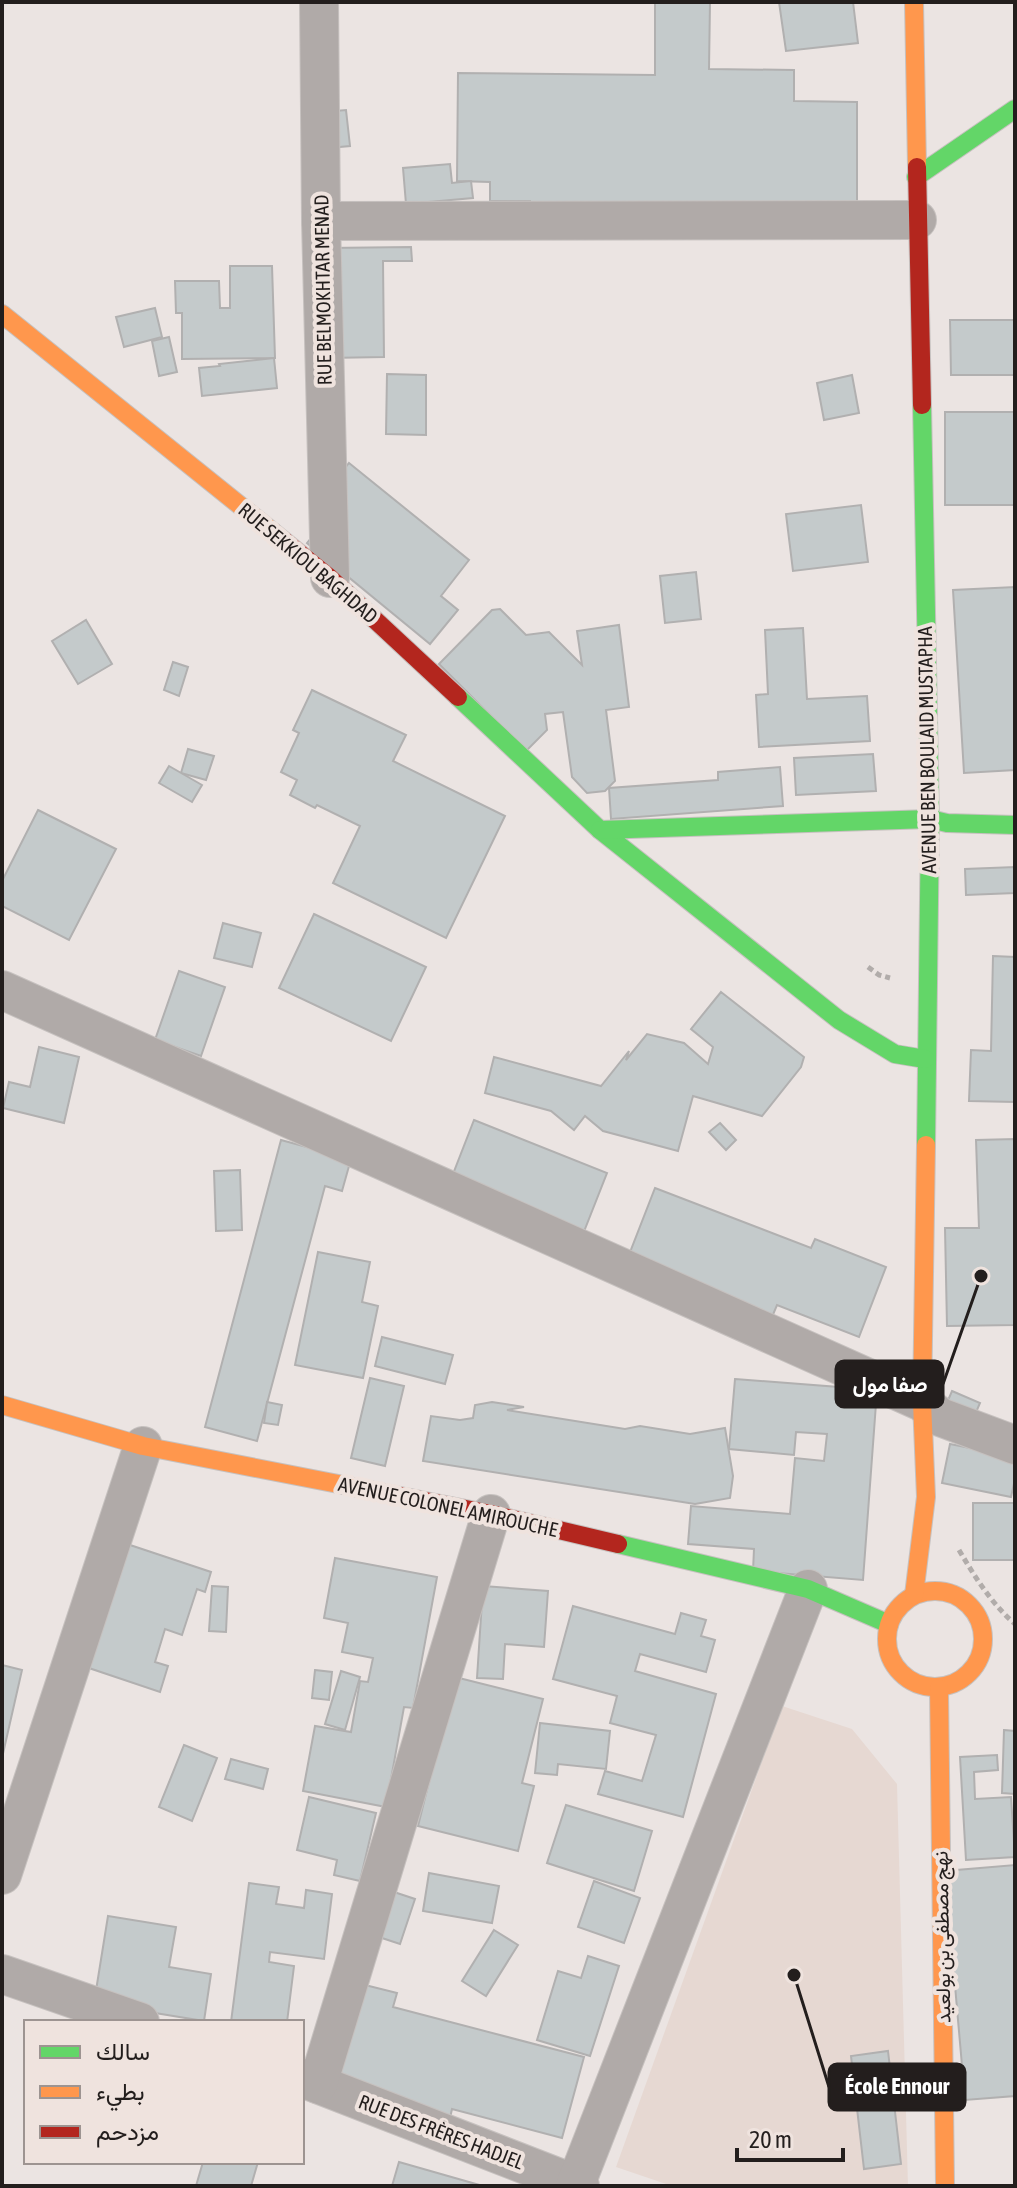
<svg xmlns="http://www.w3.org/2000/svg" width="1017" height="2188" font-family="'Asap Condensed',Vazirmatn,sans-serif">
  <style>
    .built { fill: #e6d8d2 }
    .building { fill: #c4cacb; stroke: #b1b0b0; stroke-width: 2 }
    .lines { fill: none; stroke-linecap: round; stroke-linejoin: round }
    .street-casing { stroke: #c6c1bf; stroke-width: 40 }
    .fast-casing { stroke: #c6c1bf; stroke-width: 20 }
    .slow-casing { stroke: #c6c1bf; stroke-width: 20 }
    .jam-casing { stroke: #c6c1bf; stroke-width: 20 }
    .path { stroke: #b1acaa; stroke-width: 5; stroke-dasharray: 6 4; stroke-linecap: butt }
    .street { stroke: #b0aaa8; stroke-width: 38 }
    .fast { stroke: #63d668; stroke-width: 18 }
    .slow { stroke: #ff974d; stroke-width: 18 }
    .jam { stroke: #b3261e; stroke-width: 18 }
    .labels { text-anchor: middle; stroke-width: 8; stroke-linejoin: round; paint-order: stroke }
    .street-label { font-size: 20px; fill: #231e1d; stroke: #efe3de }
    .leader { fill: none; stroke: #231e1d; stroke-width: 3 }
    .callout-dot { fill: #231e1d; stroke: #efe3de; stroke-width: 3 }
    .callout { fill: #231e1d; stroke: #231e1d; stroke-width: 3 }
    .callout-label { font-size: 22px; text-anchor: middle; font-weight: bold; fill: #fff }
  </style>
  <rect width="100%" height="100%" fill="#ebe4e2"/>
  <!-- built -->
  <path class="built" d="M782,1706L852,1729L897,1784L908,2186H672L616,2167Z"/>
  <!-- building -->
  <g class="building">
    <path d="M655,2H710L709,69L794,70V101L857,102V217L530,218V201H490V182L457,181L458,73L655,75Z"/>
    <path d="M779,2H853L858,43L786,51Z"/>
    <path d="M346,110L350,146L329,148L324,112Z"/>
    <path d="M450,164L452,183L471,181L473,198L406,204L403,168Z"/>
    <path d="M411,247L412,261H383L384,357L328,358L327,248Z"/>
    <path d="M230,266H272L275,358L182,359V313H176L175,281H219L220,308H230Z"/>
    <path d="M155,308L162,337L124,347L116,317Z"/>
    <path d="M950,320H1015V375H951Z"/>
    <path d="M169,337L177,372L159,376L152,341Z"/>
    <path d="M274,358L277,388L202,396L199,368L220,366L219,364Z"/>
    <path d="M387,374L426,375V435L386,434Z"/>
    <path d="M852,375L859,413L824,420L817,383Z"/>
    <rect x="945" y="412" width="70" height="93"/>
    <path d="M349,463L469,560L441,596L458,610L430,644L307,543L327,518L314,507Z"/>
    <path d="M861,505L868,562L793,571L786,514Z"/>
    <path d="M696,572L701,619L665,623L660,576Z"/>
    <path d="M1015,587V770L964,773L953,590Z"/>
    <path d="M500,609L526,635L549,632L582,665L577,631L619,625L629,707L606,710L615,781L605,791L587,793L572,777L563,712L545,714L547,730L526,751L439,664L492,610Z"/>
    <path d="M86,620L112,664L78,684L52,641Z"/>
    <path d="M803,628L807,699L867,696L870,741L759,747L756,695L768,694L765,630Z"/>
    <path d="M173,662L188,667L179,696L164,690Z"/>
    <path d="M312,690L406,735L393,761L505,816L446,938L333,883L360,826L317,805L315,808L290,795L297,780L281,772L299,733L293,730Z"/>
    <path d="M188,749L214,756L206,780L181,773Z"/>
    <path d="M873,754L876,791L796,795L794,758Z"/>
    <path d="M169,766L202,785L192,802L159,783Z"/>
    <path d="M780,767L783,806L611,819L609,788L718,780V772Z"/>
    <path d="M38,810L116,849L69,940L2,906V881Z"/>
    <path d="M1015,867V893L966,895L965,869Z"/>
    <path d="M314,914L426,967L391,1041L279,988Z"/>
    <path d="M223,923L261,933L252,967L214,958Z"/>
    <path d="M993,956L1015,957V1102L969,1101L971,1050L991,1051Z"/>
    <path d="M179,971L225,987L201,1056L155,1040Z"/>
    <path d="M721,992L804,1057L801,1067L762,1116L693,1096L678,1151L603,1131L585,1116L574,1130L551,1111L485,1093L494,1057L601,1086L629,1051L626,1060L647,1034L684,1043L708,1064L713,1047L691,1029Z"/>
    <path d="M39,1047L79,1057L64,1123L3,1108L9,1082L30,1087Z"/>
    <path d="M474,1120L607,1173L583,1234L448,1187Z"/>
    <path d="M720,1123L736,1140L726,1150L709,1132Z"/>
    <path d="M1015,1139V1325L947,1326L945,1228H979L976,1140Z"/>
    <path d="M281,1140L351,1159L342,1191L325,1186L257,1441L205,1427Z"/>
    <path d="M240,1170L242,1230L216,1231L214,1171Z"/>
    <path d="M655,1188L811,1248L815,1239L886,1267L859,1337L777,1305L772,1317L627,1260Z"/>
    <path d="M318,1252L370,1262L362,1302L378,1306L363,1378L295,1365Z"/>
    <path d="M382,1337L453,1355L445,1384L375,1366Z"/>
    <path d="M370,1378L404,1386L385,1466L351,1458Z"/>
    <path d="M735,1379L877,1390L863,1580L753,1571L754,1549L688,1544L691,1506L790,1514L795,1458L824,1461L827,1434L796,1432L794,1455L729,1449Z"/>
    <path d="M952,1391L980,1403L974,1417L946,1405Z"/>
    <path d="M267,1402L282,1405L278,1425L264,1423Z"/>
    <path d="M492,1402L524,1407L507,1410L625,1429L640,1426L690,1434L725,1428L733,1476L730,1498L695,1504L423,1461L431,1416L460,1420L473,1418L475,1405Z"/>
    <path d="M950,1444L1015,1457V1479L1011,1497L942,1483Z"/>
    <path d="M973,1503H1015V1606L1014,1560H973Z"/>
    <path d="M124,1543L211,1572L205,1592L197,1589L182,1635L165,1629L155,1662L168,1666L160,1692L83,1666Z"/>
    <path d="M335,1558L437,1577L413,1708L404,1707L386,1807L303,1791L315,1726L351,1732L360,1681L368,1682L373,1658L342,1652L348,1623L324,1618Z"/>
    <path d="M212,1586L228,1587L226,1632L209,1631Z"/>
    <path d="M483,1586L548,1591L544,1647L505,1644L503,1679L477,1678Z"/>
    <path d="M573,1606L675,1634L681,1613L706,1620L701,1636L715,1640L706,1672L640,1654L635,1671L716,1694L683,1817L598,1794L605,1771L642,1781L656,1735L610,1723L617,1696L553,1679Z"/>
    <path d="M2,1665L22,1670L2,1758Z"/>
    <path d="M315,1670L332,1672L329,1700L312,1698Z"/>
    <path d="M341,1671L360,1677L345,1730L325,1724Z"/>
    <path d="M455,1677L543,1699L522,1783L534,1786L518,1851L418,1826Z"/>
    <path d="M540,1723L610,1731L606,1769L558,1764L557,1775L535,1773Z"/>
    <path d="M1004,1730L1015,1731V1794L1002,1793Z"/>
    <path d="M184,1745L217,1758L192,1821L159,1807Z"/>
    <path d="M997,1755L998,1770L974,1772L975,1799L1011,1797L1015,1857L966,1860L960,1757Z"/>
    <path d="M231,1759L268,1769L263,1789L225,1779Z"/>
    <path d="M309,1797L376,1813L360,1881L334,1875L337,1860L297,1850Z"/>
    <path d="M566,1805L652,1831L634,1891L547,1863Z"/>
    <path d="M1015,1865V2096L965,2100L945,1871Z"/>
    <path d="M429,1873L499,1886L492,1923L423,1911Z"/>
    <path d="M594,1881L640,1898L624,1943L578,1927Z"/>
    <path d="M249,1883L279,1887L276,1904L304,1908L306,1890L332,1894L324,1959L270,1952L269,1962L294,1966L287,2022H231Z"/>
    <path d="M394,1892L415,1899L400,1944L379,1937Z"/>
    <path d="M108,1916L176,1927L169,1967L211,1974L204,2021L94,2003Z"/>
    <path d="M494,1930L518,1945L486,1996L462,1981Z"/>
    <path d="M588,1956L619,1966L590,2056L537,2040L558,1971L581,1978Z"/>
    <path d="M357,1983L397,1993L393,2007L584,2057L562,2138L452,2109L448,2127L330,2087Z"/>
    <path d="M888,2051L901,2164L864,2169L851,2056Z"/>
    <path d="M203,2162H258L251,2186H196Z"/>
    <path d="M399,2162L483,2186H392Z"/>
  </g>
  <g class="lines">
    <!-- street casing -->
    <g class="street-casing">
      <g id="street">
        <path d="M319,2L321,221L330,578"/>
        <path d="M321,221L917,220"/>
        <path d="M2,990L922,1402L940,1417L1015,1445"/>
        <path d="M2,1875L143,1446"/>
        <path d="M2,1974L140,2022"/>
        <path d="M302,2078L580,2186"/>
        <path d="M318,2084L491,1514"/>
        <path d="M575,2186L808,1589"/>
      </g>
    </g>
    <!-- fast casing -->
    <g class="fast-casing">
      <g id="fast">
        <path d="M916,177L1015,109"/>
        <path d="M922,405L930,819L926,1145"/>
        <path d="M458,697L600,830L839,1020L895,1054L925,1059"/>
        <path d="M600,830L930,819L947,823L1015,825"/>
        <path d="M618,1544L808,1589L889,1624"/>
      </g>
    </g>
    <!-- slow casing -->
    <g class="slow-casing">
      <g id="slow">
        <path d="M914,2L917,167"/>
        <path d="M2,314L273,532"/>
        <path d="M2,1405L143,1446L395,1495"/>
        <circle cx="935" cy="1639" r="48"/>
        <path d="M914,1595L926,1497L922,1402L926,1145"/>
        <path d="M939,1688L945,2186"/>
      </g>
    </g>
    <!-- jam casing -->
    <g class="jam-casing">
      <g id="jam">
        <path d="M917,167L922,405"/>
        <path d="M273,532L330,578L458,697"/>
        <path d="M395,1495L491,1514L618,1544"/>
      </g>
    </g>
    <!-- path -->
    <g class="path">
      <path d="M868,967L879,975L890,978"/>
      <path d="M959,1550C975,1577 991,1603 1015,1624"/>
    </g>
    <!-- street -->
    <use href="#street" class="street"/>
    <!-- fast -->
    <use href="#fast" class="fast"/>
    <!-- slow -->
    <use href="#slow" class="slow"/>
    <!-- jam -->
    <use href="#jam" class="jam"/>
  </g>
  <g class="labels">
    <!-- street labels -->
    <g class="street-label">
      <text transform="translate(323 290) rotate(-91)" y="7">RUE BELMOKHTAR MENAD</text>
      <text transform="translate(308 563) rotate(40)" y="7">RUE SEKKIOU BAGHDAD</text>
      <text transform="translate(927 750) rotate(-91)" y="7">AVENUE BEN BOULAID MUSTAPHA</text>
      <text transform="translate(448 1507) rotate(12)" y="7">AVENUE COLONEL AMIROUCHE</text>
      <text transform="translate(942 1937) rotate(-91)" y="7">نهج مصطفى بن بولعيد</text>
      <text transform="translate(441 2132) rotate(21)" y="7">RUE DES FRÈRES HADJEL</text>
    </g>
  </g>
  <!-- callouts -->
  <path class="leader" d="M981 1276L943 1384M794 1975L829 2087"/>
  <g class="callout-dot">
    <circle cx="981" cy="1276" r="8"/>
    <circle cx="794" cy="1975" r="8"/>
  </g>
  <g class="callout">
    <rect x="836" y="1361" width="107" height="46" rx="8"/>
    <rect x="829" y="2064" width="136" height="46" rx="8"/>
  </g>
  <g class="callout-label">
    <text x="890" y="1392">صفا مول</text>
    <text x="897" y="2094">École Ennour</text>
  </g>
  <!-- border -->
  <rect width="1017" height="2188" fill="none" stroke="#231e1d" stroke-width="8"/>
  <!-- legend -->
  <rect x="24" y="2020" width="280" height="144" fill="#efe3de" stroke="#9d9491" stroke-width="2"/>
  <rect x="40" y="2046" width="40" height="12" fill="#63d668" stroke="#9d9491" stroke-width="2"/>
  <text x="96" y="2060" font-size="24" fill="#231e1d">سالك</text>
  <rect x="40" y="2086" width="40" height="12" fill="#ff974d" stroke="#9d9491" stroke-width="2"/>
  <text x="96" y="2100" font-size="24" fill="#231e1d">بطيء</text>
  <rect x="40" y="2126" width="40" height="12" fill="#b3261e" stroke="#9d9491" stroke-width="2"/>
  <text x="96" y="2140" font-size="24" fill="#231e1d">مزدحم</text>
  <!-- scale -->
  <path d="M737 2148v12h106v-12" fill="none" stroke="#231e1d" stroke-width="4"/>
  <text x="749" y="2148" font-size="24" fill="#231e1d" stroke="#efe3de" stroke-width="6" paint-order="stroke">20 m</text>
</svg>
